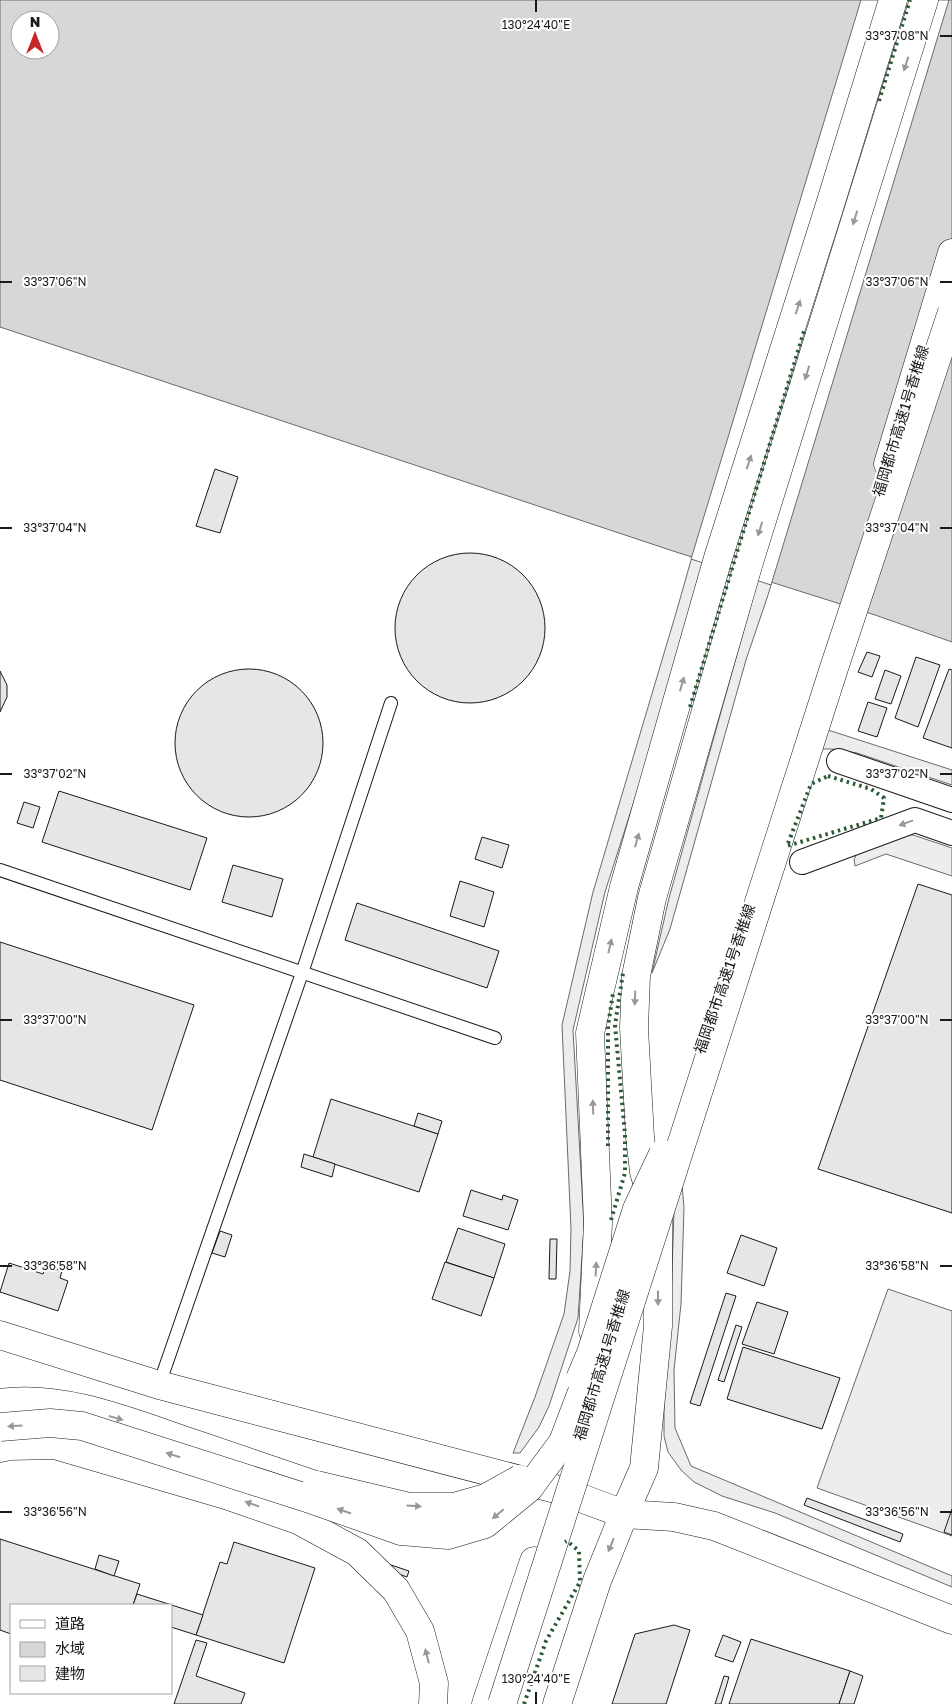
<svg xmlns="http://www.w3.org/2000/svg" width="952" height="1704" font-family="'Golos Text','Noto Sans JP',sans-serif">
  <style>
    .built { fill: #ededed; stroke: #6a6a6a }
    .water { fill: #d7d7d7; stroke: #6a6a6a; fill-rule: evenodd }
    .pier { fill: #fff; stroke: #6a6a6a }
    .building { fill: #e6e6e6; stroke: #1a1a1a }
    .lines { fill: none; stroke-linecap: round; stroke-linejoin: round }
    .lane-casing { stroke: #1a1a1a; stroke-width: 14 }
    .street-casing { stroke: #1a1a1a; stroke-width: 26 }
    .secondary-casing { stroke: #1a1a1a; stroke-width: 29 }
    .highway-casing { stroke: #1a1a1a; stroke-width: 29 }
    .lane { stroke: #fff; stroke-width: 12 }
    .street { stroke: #fff; stroke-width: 24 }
    .secondary { stroke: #fff; stroke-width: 28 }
    .highway { stroke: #fff; stroke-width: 28 }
    .highway-bridge-casing { stroke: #1a1a1a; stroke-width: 29; stroke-linecap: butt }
    .highway-bridge { stroke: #fff; stroke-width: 28 }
    .hedge { stroke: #2b5a34; stroke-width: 4; stroke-dasharray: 2.5 4; stroke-linecap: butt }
    .oneway { fill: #989898 }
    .ticks { fill: none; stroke: #1a1a1a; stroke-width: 2 }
    .labels { text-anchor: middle; stroke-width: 4; stroke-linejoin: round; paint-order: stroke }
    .street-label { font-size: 15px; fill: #1a1a1a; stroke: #fff }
    .ticks-label { font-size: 12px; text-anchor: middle; fill: #1a1a1a; stroke: #fff; stroke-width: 4; stroke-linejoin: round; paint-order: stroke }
  </style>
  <rect width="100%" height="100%" fill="#fff"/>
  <!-- built -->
  <g class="built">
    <path d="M949,0L768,595L746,660L670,929L652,973L669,898L757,583Z"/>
    <path d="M748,360L690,626L605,892L573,1030L584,1226L578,1318L549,1406L539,1427L520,1453H513L535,1397L564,1314L570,1271L571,1229L562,1025L593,892L676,613Z"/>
    <path d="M828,730L952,770V785L857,753L832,749H822Z"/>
    <path d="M900,834L913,835L952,848V876L886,854L855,866L854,859L858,852Z"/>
    <path d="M681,1173L684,1208L681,1304L674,1370L675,1428L691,1466L952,1576V1587L775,1513L722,1496L694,1482L681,1470L668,1452L664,1436V1406L671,1303L674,1210Z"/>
    <path d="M888,1289L952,1311V1536L817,1488Z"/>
  </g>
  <!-- water -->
  <path class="water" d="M0,0H952V642L875,615L673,551L0,327ZM20,20H50V50H20Z"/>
  <!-- pier -->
  <path class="pier" d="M861,0H949L771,585L691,559Z"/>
  <!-- building -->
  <g class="building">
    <path d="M215,469L238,477L220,533L196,526Z"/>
    <circle cx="470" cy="628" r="75"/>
    <path d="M867,652L880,656L872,677L858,672Z"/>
    <path d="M916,657L940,665L918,727L895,718Z"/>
    <path d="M949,669L952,670V748L923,738Z"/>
    <circle cx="249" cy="743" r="74"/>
    <path d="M885,670L901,676L891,704L875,699Z"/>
    <path d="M0,671L7,685V697L0,712Z"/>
    <path d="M868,702L887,708L877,737L858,731Z"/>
    <path d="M59,791L207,838L190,890L42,842Z"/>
    <path d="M24,802L40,807L33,828L17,823Z"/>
    <path d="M482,837L509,845L502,868L475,859Z"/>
    <path d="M233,865L283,879L272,917L222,902Z"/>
    <path d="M460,881L494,892L484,927L450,916Z"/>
    <path d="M918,884L952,895V1213L818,1169Z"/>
    <path d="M357,903L499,951L487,988L345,940Z"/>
    <path d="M0,942L194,1005L152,1130L0,1080Z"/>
    <path d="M331,1099L438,1134L419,1192L313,1157Z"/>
    <path d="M418,1113L442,1121L438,1134L414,1126Z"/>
    <path d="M304,1154L335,1164L332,1177L301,1167Z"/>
    <path d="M471,1190L502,1200L503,1195L518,1200L508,1230L463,1216Z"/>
    <path d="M458,1228L505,1244L494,1278L446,1262Z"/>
    <path d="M220,1231L232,1235L225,1257L212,1253Z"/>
    <path d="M741,1235L777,1248L764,1286L727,1273Z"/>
    <path d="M550,1239H557L556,1279H549Z"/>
    <path d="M445,1262L494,1278L481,1316L432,1299Z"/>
    <path d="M9,1263L43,1274L46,1266L62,1271L60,1278L68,1281L58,1311L0,1292Z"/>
    <path d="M726,1293L736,1296L700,1406L690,1403Z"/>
    <path d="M757,1302L788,1312L774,1354L742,1344Z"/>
    <path d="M736,1325L742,1327L724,1382L718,1380Z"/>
    <path d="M743,1347L840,1378L822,1429L727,1399Z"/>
    <path d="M807,1498L903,1534L900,1542L804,1505Z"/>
    <path d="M952,1509V1535L944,1532Z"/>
    <path d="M0,1539L140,1584L133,1605H11V1634L0,1630Z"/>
    <path d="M234,1542L315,1568L284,1663L196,1635L220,1562L227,1564Z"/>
    <path d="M99,1555L119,1561L114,1576L95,1569Z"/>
    <path d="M376,1560L409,1571L407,1577L374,1565Z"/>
    <path d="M137,1594L203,1615L196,1635L171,1627V1605H133Z"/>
    <path d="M674,1625L690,1630L666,1704H612L635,1634Z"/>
    <path d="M723,1635L741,1642L733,1662L715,1656Z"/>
    <path d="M751,1639L850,1671L839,1704H729Z"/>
    <path d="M196,1640L207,1643L196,1676L245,1693L241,1704H174Z"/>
    <path d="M850,1671L863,1676L854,1704H839Z"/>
    <path d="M724,1676L729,1677L721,1704H715Z"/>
  </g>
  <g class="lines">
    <!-- lane casing -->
    <g class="lane-casing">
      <g id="lane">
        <path d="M0,870L495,1038"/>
        <path d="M159,1385L302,973L391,703"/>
      </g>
    </g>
    <!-- street casing -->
    <g class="street-casing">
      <g id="street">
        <path d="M839,761L952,800"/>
        <path d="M802,862L915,820L952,833"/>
      </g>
    </g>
    <!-- secondary casing -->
    <g class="secondary-casing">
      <g id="secondary">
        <path d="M593,1331L598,1223L590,1033L624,887L718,558L829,208L893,0"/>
        <path d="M0,1335L159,1385L559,1490L624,1514L674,1517L714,1526L952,1620"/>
        <path d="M486,1704L534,1561"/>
        <path d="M557,1704L597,1581L624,1514L644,1468L658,1326V1218L644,1172L640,1137L634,1028L636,976L652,898L749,562L924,0"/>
      </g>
    </g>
    <!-- highway casing -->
    <g class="highway-casing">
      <g id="highway">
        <path d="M888,464L952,253"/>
        <path d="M0,1403C62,1394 130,1422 189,1442C231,1456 273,1471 315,1485"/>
        <path d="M0,1448L9,1446L55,1445L226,1495L298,1520L357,1552L396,1590L420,1631L434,1683L433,1704"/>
      </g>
    </g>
    <!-- lane -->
    <use href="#lane" class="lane"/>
    <!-- street -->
    <use href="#street" class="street"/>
    <!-- secondary -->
    <use href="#secondary" class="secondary"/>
    <!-- highway -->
    <use href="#highway" class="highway"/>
    <!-- highway-bridge casing -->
    <g class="highway-bridge-casing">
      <g id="highway-bridge">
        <path d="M580,1379L591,1353L637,1209L663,1154"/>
        <path d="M0,1427L50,1423L82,1426L313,1500L401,1531L448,1535L485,1524L529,1488L563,1442L593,1363"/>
        <path d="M317,1485L410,1507H454L486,1498L520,1479"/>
        <path d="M502,1704L834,668L952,312"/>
      </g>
    </g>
    <!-- highway-bridge -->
    <use href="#highway-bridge" class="highway-bridge"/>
    <!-- hedge -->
    <g class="hedge">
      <path d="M879,101L910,0"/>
      <path d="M690,707L805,328"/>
      <path d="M828,776L871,789L884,798L881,818L787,846L811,784Z"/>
      <path d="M608,1146V1026L613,993"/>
      <path d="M611,1220L625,1173V1134L615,1025L623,973"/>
      <path d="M524,1704L546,1641L580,1582L579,1551L567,1541L565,1542"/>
    </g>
  </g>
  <!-- one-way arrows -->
  <defs><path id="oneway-solid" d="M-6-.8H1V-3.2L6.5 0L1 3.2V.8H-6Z" transform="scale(1.25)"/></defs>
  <g class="oneway">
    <use href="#oneway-solid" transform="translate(906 64) rotate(108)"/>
    <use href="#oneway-solid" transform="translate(855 218) rotate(107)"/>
    <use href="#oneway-solid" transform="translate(798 307) rotate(-72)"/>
    <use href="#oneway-solid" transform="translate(807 373) rotate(107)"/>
    <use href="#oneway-solid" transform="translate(749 462) rotate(-72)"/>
    <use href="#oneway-solid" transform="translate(760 529) rotate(107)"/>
    <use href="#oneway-solid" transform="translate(682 684) rotate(-74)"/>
    <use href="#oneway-solid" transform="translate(906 823) rotate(160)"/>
    <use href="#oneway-solid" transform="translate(637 840) rotate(-74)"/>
    <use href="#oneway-solid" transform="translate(610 946) rotate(-77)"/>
    <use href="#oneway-solid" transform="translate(635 998) rotate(92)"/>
    <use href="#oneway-solid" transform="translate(593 1107) rotate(-92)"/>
    <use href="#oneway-solid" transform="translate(596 1269) rotate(-87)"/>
    <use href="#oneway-solid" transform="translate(658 1298) rotate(90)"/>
    <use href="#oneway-solid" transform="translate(116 1418) rotate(16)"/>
    <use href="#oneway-solid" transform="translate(15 1426) rotate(176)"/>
    <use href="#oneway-solid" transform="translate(173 1455) rotate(-162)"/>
    <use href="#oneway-solid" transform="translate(252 1504) rotate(-161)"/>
    <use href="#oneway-solid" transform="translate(414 1506) rotate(3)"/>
    <use href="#oneway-solid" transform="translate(344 1511) rotate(-161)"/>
    <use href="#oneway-solid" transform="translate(498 1514) rotate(140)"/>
    <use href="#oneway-solid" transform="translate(611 1545) rotate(112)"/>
    <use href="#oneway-solid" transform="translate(427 1656) rotate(-104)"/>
  </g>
  <!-- ticks -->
  <path class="ticks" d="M536,0V12M940,36H952M0,282H12M940,282H952M0,528H12M940,528H952M0,774H12M940,774H952M0,1020H12M940,1020H952M0,1266H12M940,1266H952M0,1512H12M940,1512H952M536,1692V1704"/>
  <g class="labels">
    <!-- street labels -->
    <g class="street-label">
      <text transform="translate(901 421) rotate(-73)" y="5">福岡都市高速1号香椎線</text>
      <text transform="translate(725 979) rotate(-71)" y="5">福岡都市高速1号香椎線</text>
      <text transform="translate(602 1365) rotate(-73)" y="5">福岡都市高速1号香椎線</text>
    </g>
  </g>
  <g class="ticks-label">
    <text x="536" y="29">130°24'40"E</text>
    <text x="897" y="40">33°37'08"N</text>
    <text x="55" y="286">33°37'06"N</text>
    <text x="897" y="286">33°37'06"N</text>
    <text x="55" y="532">33°37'04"N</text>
    <text x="897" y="532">33°37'04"N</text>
    <text x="55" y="778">33°37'02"N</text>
    <text x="897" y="778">33°37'02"N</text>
    <text x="55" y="1024">33°37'00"N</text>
    <text x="897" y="1024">33°37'00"N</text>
    <text x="55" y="1270">33°36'58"N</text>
    <text x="897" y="1270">33°36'58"N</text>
    <text x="55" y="1516">33°36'56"N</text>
    <text x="897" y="1516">33°36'56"N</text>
    <text x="536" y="1683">130°24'40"E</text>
  </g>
  <!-- legend -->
  <rect x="10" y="1604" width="162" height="90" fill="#ffffff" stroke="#a3a3a3"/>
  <rect x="20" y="1620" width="25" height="8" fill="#ffffff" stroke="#a3a3a3"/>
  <text x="55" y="1629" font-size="15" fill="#1a1a1a">道路</text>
  <rect x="20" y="1642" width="25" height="15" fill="#d7d7d7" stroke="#a3a3a3"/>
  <text x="55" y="1654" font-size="15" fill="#1a1a1a">水域</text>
  <rect x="20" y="1666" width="25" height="15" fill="#e6e6e6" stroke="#a3a3a3"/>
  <text x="55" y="1679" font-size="15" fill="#1a1a1a">建物</text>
  <!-- north arrow -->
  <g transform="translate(35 35)"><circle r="24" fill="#ffffff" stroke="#a3a3a3"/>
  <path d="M0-4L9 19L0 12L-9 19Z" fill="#c62828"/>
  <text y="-8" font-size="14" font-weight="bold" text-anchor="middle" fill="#1a1a1a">N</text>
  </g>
</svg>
